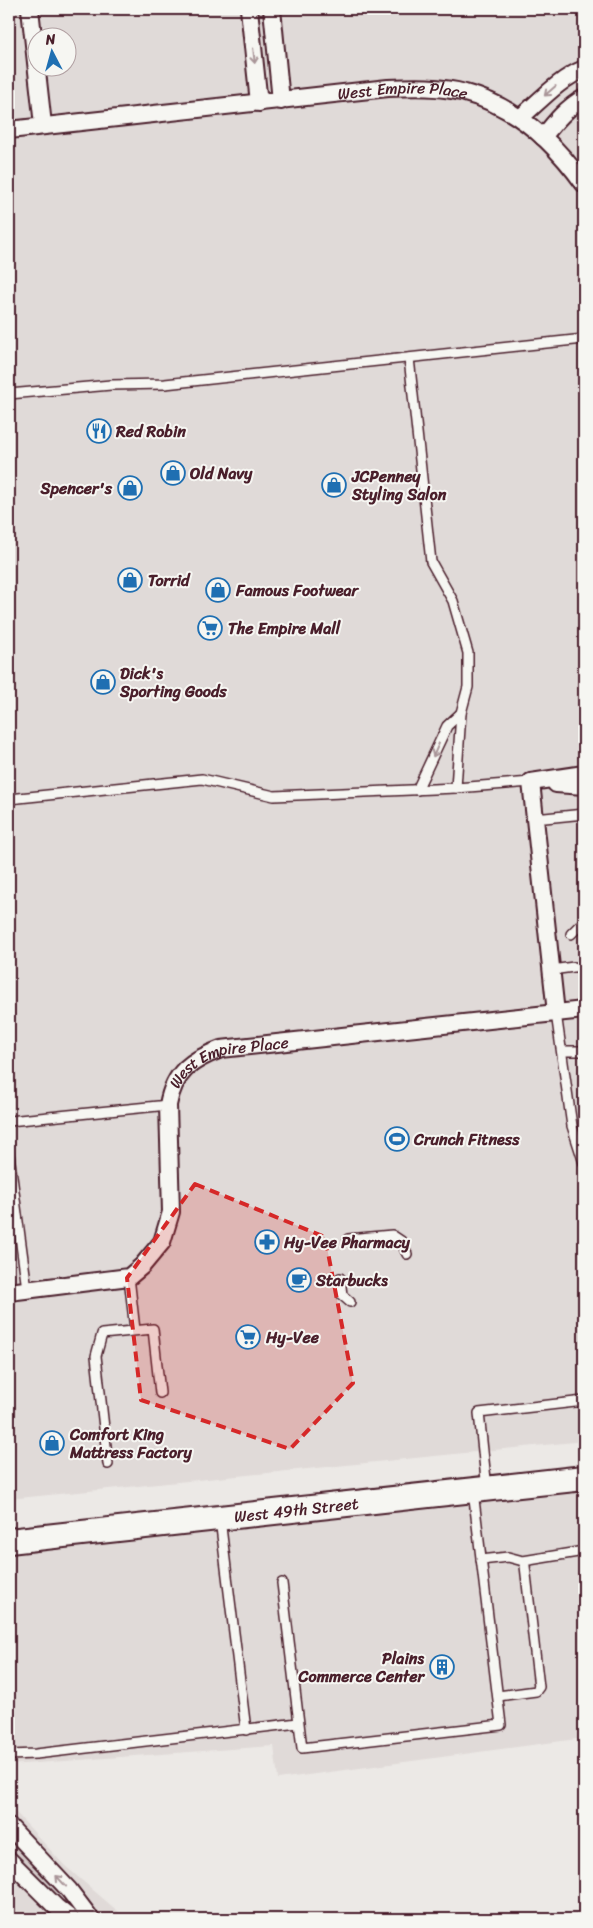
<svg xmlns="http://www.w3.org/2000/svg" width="593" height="1928" font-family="Sriracha,sans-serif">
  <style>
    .built { fill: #e0dad8; fill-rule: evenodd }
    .green { fill: #d4cbca; stroke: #8f757a }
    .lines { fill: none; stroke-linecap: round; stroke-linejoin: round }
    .lane-casing { stroke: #4a1f2b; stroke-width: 12 }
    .street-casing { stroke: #4a1f2b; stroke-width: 20 }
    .secondary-casing { stroke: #4a1f2b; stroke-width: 28 }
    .lane { stroke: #f6f6f2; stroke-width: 9 }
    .street { stroke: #f6f6f2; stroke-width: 16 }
    .secondary { stroke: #f6f6f2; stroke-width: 24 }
    .oneway { stroke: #a99598 }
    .marked { fill: #d62828; fill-opacity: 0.2; stroke: #d62828; stroke-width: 4; stroke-dasharray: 10 6; stroke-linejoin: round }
    .labels { text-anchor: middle; stroke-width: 4; stroke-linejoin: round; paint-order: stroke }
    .street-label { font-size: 16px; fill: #4a1f2b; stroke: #f6f6f2 }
    .poi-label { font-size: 16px; font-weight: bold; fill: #4a1f2b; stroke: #f6f6f2; text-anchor: start }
  </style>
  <rect width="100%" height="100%" fill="#ece9e6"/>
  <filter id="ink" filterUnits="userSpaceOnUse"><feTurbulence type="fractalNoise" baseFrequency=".02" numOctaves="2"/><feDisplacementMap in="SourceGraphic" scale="10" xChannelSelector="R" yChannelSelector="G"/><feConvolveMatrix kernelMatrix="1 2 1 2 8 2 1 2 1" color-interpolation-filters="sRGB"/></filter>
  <g filter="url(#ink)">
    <!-- built -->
    <g class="built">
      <path d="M9,9H584V1441L9,1499ZM38,38H68V68H38Z"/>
      <path d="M584,1491V1738L278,1779L274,1746L9,1765V1554Z"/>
      <path d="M9,1805L64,1865L127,1919H9Z"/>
    </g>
    <!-- green -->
    <path class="green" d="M15,1848L21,1849L66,1898L63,1903L13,1854L12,1852Z"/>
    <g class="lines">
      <!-- lane casing -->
      <g class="lane-casing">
        <g id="lane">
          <path d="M409,358L431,562L453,601L468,653V687L461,713L456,788"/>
          <path d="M9,394L111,385L165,384L584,339"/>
          <path d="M417,790L447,726L461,713"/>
          <path d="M9,799L202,779L274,796L456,788L531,782"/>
          <path d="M535,819L584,814"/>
          <path d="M571,934L580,925H584"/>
          <path d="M551,970L574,967"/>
          <path d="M556,1013L572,1126L584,1163"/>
          <path d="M562,1051H584"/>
          <path d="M9,1121L168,1105"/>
          <path d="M9,1154L27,1289"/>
          <path d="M348,1239L392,1235L401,1241L407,1254"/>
          <path d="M129,1277L135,1330"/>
          <path d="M340,1278L342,1295L350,1302"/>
          <path d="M108,1464L96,1356L102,1334L153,1329L160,1393"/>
          <path d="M487,1489L479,1413L584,1401"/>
          <path d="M220,1519L246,1730"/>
          <path d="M481,1560L508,1557L523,1561L525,1566L539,1687L536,1691L498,1696"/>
          <path d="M523,1561L584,1551"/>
          <path d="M282,1583L302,1748L501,1725L473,1491"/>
          <path d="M9,1755L36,1754L298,1723"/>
        </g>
      </g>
      <!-- street casing -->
      <g class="street-casing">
        <g id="street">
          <path d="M30,9L43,125"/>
          <path d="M249,9L259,103"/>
          <path d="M272,9L281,101"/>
          <path d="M520,118C540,101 559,79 584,69"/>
          <path id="s1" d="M9,130L388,88C413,87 441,86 465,93C516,106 554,142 584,184"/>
          <path d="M543,137C555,122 567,107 584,98"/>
          <path d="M531,782L556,1013"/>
          <path d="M531,782L584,774"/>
          <path d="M556,784L584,786"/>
          <path id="s2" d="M9,1292L129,1277L142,1266L162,1242L171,1212L168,1105C174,1072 191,1060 221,1049L584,1010"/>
          <path d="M9,1826L69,1890L91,1919"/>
          <path d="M9,1860L56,1907L71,1919"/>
        </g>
      </g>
      <!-- secondary casing -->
      <g class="secondary-casing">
        <g id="secondary">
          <path id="s3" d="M9,1541L584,1478"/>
        </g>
      </g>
      <!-- lane -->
      <use href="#lane" class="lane"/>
      <!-- street -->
      <use href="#street" class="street"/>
      <!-- secondary -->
      <use href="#secondary" class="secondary"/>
    </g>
    <!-- one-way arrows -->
    <defs><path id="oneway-shaft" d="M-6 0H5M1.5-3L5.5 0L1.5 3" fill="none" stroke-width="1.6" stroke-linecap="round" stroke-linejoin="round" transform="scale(1.25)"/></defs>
    <g class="oneway">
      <use href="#oneway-shaft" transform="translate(254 56) rotate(84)"/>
      <use href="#oneway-shaft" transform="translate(550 91) rotate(139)"/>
      <use href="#oneway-shaft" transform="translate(436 750) rotate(114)"/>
      <use href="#oneway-shaft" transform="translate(61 1881) rotate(-133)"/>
    </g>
  </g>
  <!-- marked area -->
  <path class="marked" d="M195,1184L325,1237L353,1383L290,1449L141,1400L127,1278Z"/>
  <!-- icons -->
  <defs>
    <g id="restaurant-ring" transform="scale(1.25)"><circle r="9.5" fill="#f6f6f2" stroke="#1f6fb2" stroke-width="1.5"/><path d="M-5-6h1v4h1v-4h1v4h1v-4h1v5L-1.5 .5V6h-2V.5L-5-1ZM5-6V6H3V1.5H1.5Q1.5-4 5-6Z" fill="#1f6fb2"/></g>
    <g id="shop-ring" transform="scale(1.25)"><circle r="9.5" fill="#f6f6f2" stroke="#1f6fb2" stroke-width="1.5"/><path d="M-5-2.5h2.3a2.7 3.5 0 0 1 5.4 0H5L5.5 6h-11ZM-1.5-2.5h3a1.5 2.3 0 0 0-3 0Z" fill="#1f6fb2"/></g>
    <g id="supermarket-ring" transform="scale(1.25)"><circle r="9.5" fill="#f6f6f2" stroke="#1f6fb2" stroke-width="1.5"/><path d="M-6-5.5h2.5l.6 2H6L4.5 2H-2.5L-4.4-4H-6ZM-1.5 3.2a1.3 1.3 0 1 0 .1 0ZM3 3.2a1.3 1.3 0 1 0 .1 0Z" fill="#1f6fb2"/></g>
    <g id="stadium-ring" transform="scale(1.25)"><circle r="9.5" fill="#f6f6f2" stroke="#1f6fb2" stroke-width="1.5"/><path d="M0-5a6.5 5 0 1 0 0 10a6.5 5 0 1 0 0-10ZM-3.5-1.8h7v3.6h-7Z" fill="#1f6fb2"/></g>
    <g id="pharmacy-ring" transform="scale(1.25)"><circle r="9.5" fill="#f6f6f2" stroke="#1f6fb2" stroke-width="1.5"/><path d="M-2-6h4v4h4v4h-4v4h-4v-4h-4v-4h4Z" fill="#1f6fb2"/></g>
    <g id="cafe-ring" transform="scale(1.25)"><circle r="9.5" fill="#f6f6f2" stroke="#1f6fb2" stroke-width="1.5"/><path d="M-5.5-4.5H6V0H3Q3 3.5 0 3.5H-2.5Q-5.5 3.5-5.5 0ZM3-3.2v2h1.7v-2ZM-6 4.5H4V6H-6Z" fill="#1f6fb2"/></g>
    <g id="building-ring" transform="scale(1.25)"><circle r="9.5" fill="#f6f6f2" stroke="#1f6fb2" stroke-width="1.5"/><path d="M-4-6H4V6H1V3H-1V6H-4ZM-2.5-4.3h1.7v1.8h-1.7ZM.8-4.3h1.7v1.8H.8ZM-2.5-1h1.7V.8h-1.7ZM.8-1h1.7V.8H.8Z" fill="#1f6fb2"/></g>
  </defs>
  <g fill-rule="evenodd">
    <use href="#restaurant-ring" x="99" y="431"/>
    <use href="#shop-ring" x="173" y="473"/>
    <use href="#shop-ring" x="334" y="485"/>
    <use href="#shop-ring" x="130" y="488"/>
    <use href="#shop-ring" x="130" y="580"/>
    <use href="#shop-ring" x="218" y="590"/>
    <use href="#supermarket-ring" x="210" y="628"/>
    <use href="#shop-ring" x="103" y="682"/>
    <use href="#stadium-ring" x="397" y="1139"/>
    <use href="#pharmacy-ring" x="267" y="1242"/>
    <use href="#cafe-ring" x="299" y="1280"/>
    <use href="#supermarket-ring" x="248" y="1337"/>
    <use href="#shop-ring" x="52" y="1443"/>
    <use href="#building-ring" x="442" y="1667"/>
  </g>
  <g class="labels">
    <!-- street labels -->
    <g class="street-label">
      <text dy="6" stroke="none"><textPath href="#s1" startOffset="396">West Empire Place</textPath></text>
      <text dy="6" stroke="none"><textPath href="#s2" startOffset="392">West Empire Place</textPath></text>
      <text dy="6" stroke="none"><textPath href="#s3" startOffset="289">West 49th Street</textPath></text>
    </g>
    <!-- poi labels -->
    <g class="poi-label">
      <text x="116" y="437">Red Robin</text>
      <text x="190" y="479">Old Navy</text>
      <text x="352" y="482">JCPenney<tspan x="352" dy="18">Styling Salon</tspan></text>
      <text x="112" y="494" text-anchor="end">Spencer's</text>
      <text x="148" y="586">Torrid</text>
      <text x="236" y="596">Famous Footwear</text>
      <text x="228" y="634">The Empire Mall</text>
      <text x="120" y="679">Dick's<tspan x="120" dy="18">Sporting Goods</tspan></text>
      <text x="414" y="1145">Crunch Fitness</text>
      <text x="284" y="1248">Hy-Vee Pharmacy</text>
      <text x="316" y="1286">Starbucks</text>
      <text x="266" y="1343">Hy-Vee</text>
      <text x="70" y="1440">Comfort King<tspan x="70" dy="18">Mattress Factory</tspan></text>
      <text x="424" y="1664" text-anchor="end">Plains<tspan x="424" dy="18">Commerce Center</tspan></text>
    </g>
  </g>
  <!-- margin -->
  <rect width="593" height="1928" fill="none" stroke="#f6f6f2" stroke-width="30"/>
  <rect x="15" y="15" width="563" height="1898" fill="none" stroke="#4a1f2b" stroke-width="2" filter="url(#ink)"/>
  <!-- north arrow -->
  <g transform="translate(52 52) rotate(354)"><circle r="24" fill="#f6f6f2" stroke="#b1a0a2"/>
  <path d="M0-4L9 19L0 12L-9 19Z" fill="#1f6fb2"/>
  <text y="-8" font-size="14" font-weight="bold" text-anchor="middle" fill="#4a1f2b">N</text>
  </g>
</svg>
